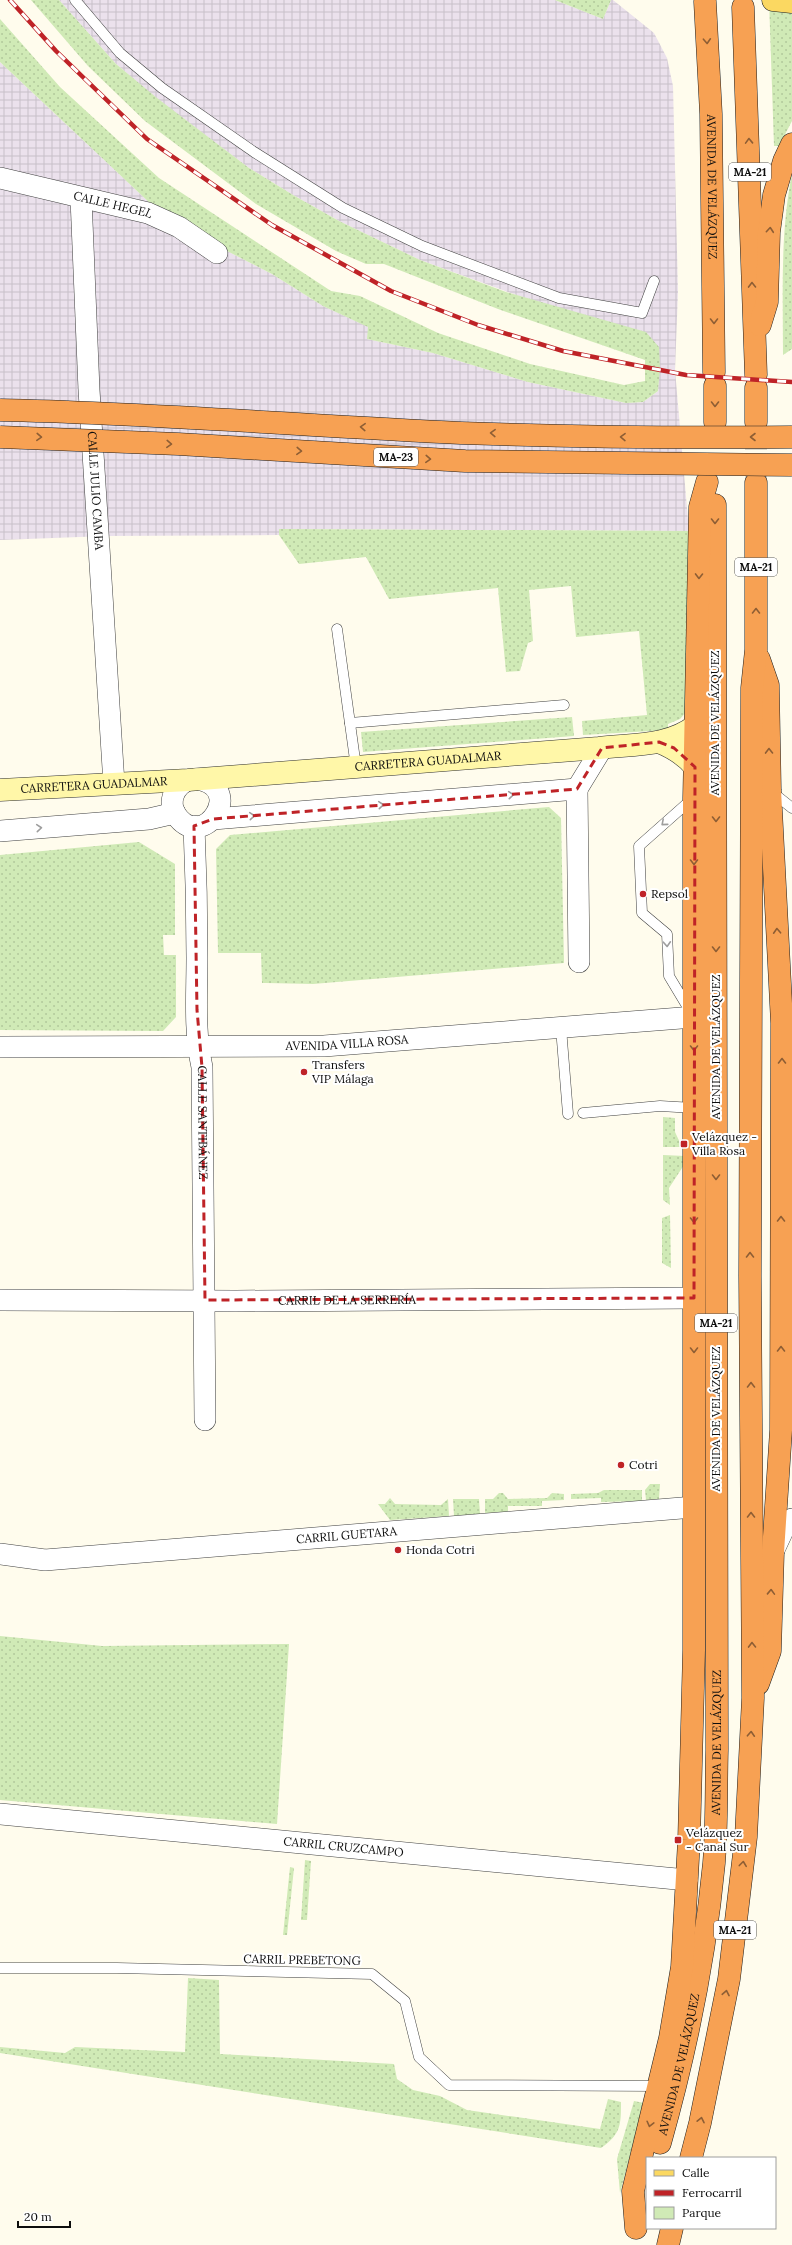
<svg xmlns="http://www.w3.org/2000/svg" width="792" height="2245" font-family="Lora,serif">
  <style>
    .industrial { fill: url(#industrial-grid) }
    .green { fill: url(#green-dots) }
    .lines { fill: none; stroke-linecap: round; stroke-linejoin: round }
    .highway-tunnel { stroke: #dbd8cb; stroke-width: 22; stroke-dasharray: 22 11; stroke-linecap: butt }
    .lane-casing { stroke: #404040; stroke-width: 11 }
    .street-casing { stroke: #404040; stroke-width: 22 }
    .secondary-casing { stroke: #2f2f2f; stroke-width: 23 }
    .primary-casing { stroke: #1e1e1e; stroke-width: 23 }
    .highway-casing { stroke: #1e1e1e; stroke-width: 23 }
    .lane { stroke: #fff; stroke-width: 10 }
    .street { stroke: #fff; stroke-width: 21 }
    .secondary { stroke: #fff7a8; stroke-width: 22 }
    .primary { stroke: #fbd861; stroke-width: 22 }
    .highway { stroke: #f7a153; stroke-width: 22 }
    .rail-casing { stroke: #bf2327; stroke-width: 4.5 }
    .rail { stroke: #fff; stroke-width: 3; stroke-dasharray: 9; stroke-linecap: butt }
    .highway-bridge-casing { stroke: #1e1e1e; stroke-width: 23; stroke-linecap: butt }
    .highway-bridge { stroke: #f7a153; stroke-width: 22 }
    .oneway { stroke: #8e5e34 }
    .oneway2 { stroke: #9e9e9e }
    .marked { fill: none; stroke: #bf2327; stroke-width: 3; stroke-dasharray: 8 5; stroke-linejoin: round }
    .poi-dot { fill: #bf2327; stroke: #fff; stroke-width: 1.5 }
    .labels { text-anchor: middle; stroke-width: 4; stroke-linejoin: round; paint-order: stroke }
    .shield { fill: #fff; stroke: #565656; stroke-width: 1 }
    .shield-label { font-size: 11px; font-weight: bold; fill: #0d0d0d }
    .street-label { font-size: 12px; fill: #0d0d0d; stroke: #fff }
    .poi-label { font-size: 12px; fill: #0d0d0d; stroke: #fff; text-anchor: start }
  </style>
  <defs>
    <pattern id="industrial-grid" width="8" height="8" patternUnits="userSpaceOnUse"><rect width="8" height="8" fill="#ebe1ec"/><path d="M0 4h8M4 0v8" fill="none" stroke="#c8c0c9"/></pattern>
    <pattern id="green-dots" width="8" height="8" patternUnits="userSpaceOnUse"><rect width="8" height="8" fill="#d0eab6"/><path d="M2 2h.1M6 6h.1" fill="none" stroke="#b1c89b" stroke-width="1.8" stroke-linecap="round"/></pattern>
  </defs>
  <rect width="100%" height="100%" fill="#fffced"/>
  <!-- industrial -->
  <path class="industrial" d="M59,0H555L603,19L611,0H613L654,33L667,58L673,86L678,292L675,370L689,531L279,529V535L106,536L0,540V62L152,205L227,251L272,274L323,306L369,327L367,339L433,353L528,382L626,403L643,402L658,391L659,347L420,260L339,221L293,195L249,168L156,98L116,64Z"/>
  <!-- green -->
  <g class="green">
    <path d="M31,0H59L116,64L157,98L249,168L293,195L339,221L420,260L506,292L646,332L659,347L660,368L658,391L643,402L626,403L528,382L433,353L367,339L368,327L323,306L272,274L227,251L152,205L0,62V19L60,87L159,178L331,291L360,296L438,333L530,364L624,385L645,381V360L498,309L384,264H366L336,251L256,204L145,121L88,66Z"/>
    <path d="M555,0H611L603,19Z"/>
    <path d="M769,0H792V121L779,146H774Z"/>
    <path d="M792,174V349L783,355C783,295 780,233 792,174Z"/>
    <path d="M279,529L689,531L687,711L680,719L668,724V730L583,735L582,721L647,715L639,631L576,637L571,586L529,590L533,641L528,643L520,671L506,672L498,588L389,599L366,557L299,564L279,535Z"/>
    <path d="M572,717L574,736L363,752L361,732Z"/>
    <path d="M549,807L561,818L564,963L313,984L266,983H262L261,953H218L216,849L230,835Z"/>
    <path d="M139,842L175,864V935H163L164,955H176V1017L163,1031L0,1030V855Z"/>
    <path d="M663,1117L675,1118V1132L682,1147H663Z"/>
    <path d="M663,1155L685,1156L684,1165L669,1188L670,1205L663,1200Z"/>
    <path d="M670,1215L671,1268L662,1263V1218Z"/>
    <path d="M650,1484H660L659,1499L646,1500L645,1490Z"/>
    <path d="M604,1490H642V1501L601,1502V1498L571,1499V1494L598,1493Z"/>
    <path d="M499,1493H503L508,1499L547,1498L552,1493L564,1494V1500L542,1501V1506H508V1512L485,1513V1499H493Z"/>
    <path d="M390,1498L395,1504L441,1505L448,1499L449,1516L390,1520L378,1504H385Z"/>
    <path d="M453,1499H479L480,1514L454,1516Z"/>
    <path d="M0,1636L102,1646L289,1644L277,1824L0,1800Z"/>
    <path d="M305,1860L311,1861L307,1920H301Z"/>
    <path d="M290,1867L294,1868L287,1935H283Z"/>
    <path d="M188,1978L219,1980L220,2054L394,2064L397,2079L413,2090L440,2096L467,2110L600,2129L608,2099L621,2102C621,2125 621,2134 601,2148L0,2053V2047L65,2053L75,2047L185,2052Z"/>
    <path d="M634,2101L644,2103L620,2193L617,2159Z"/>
  </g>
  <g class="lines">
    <!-- highway-tunnel -->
    <path class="highway-tunnel" d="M756,483V422"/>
    <!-- lane casing -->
    <g class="lane-casing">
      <g id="lane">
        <path d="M75,0L120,53L162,88L254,152L343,208L422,246L559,298L642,313L654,281"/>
        <path d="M337,629L356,767"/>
        <path d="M350,723L564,705"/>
        <path d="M772,792L792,808"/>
        <path d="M690,1011L669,976L667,934L642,913L639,846L692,799"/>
        <path d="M561,1028L568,1114"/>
        <path d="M583,1113L660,1106L694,1108"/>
        <path d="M0,1968H117L372,1974L405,2001L419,2057L449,2085L659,2086"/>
      </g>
    </g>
    <!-- street casing -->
    <g class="street-casing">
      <g id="street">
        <path id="s1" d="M0,178L148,213L179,227L217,253"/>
        <path id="s2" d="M81,198L89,390L114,784"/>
        <path d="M188,780C175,786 167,801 176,815C203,854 248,786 196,779"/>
        <path d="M577,789L579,962"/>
        <path d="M213,819L577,789L602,748"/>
        <path id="s3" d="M194,826C196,870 197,914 197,958C197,994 194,1031 202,1067L205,1420"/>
        <path d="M0,831L149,819L175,813"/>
        <path id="s4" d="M0,1047L324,1046L694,1017"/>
        <path id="s5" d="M0,1300L236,1301L694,1298"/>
        <path d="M773,1552L785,1526L792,1519"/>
        <path id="s6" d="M0,1554L45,1560L694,1507"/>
        <path id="s7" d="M0,1814L687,1880"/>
      </g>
    </g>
    <!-- secondary casing -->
    <g class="secondary-casing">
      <g id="secondary">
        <path d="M659,742C674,748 685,755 695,767"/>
        <path id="s8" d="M0,790L188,780L599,748C632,744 669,747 696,725"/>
      </g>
    </g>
    <!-- primary casing -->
    <g class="primary-casing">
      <path id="primary" d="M773,0L792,2"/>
    </g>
    <!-- highway casing -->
    <g class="highway-casing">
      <g id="highway">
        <path id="s9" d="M705,2L711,114L714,372"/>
        <path d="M743,7L756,375"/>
        <path d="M760,325L767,302L769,232L774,195L784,161L792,144"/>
        <path d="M715,386V422"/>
        <path d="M756,388V422"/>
        <path d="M758,1684L770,1651L773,1552L781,1430L782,1023L770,790L768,685L759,659"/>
        <path id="s10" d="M660,2143C686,2051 705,1958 714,1863C717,1826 716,1788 717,1750L715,505"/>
        <path d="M691,2158L700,2123L729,1979L746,1837L753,1698L750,1276L752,688L756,650V483"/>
        <path d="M636,2228L633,2191L670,2038L682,1967L689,1840L694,1650V798L700,507L707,482"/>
        <path d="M668,2245L672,2228"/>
      </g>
    </g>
    <!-- lane -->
    <use href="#lane" class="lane"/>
    <!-- street -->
    <use href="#street" class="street"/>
    <!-- secondary -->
    <use href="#secondary" class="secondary"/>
    <!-- primary -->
    <use href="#primary" class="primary"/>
    <!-- highway -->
    <use href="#highway" class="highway"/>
    <!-- rail casing -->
    <g class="rail-casing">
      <path id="rail" d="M10,0L56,51L147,139L272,225L391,291L478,325L563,351L686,375L792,382"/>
    </g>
    <!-- rail -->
    <use href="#rail" class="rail"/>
    <!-- highway-bridge casing -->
    <g class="highway-bridge-casing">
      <g id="highway-bridge">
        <path d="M0,410C154,413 308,426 461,433C572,437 682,438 792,437"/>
        <path d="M0,437L178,444L465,461L792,465"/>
      </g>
    </g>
    <!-- highway-bridge -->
    <use href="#highway-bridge" class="highway-bridge"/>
  </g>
  <!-- one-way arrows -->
  <defs><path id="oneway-chevron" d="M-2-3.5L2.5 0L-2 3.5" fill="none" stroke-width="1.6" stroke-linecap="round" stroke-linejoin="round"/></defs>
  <g class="oneway">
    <use href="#oneway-chevron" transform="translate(707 41) rotate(87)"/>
    <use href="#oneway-chevron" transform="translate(749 141) rotate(-92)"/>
    <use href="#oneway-chevron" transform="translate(770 230) rotate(-85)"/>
    <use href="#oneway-chevron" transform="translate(752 285) rotate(-91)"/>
    <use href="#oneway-chevron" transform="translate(714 321) rotate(90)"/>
    <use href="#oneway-chevron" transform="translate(715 404) rotate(90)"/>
    <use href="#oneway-chevron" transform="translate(363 427) rotate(-177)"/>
    <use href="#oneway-chevron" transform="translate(493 433) rotate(-178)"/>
    <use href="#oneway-chevron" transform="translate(39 437) rotate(3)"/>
    <use href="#oneway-chevron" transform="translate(623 437) rotate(-179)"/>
    <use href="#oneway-chevron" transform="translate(753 437) rotate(180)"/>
    <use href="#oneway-chevron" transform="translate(169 444) rotate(3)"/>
    <use href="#oneway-chevron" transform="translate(299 451) rotate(3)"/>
    <use href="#oneway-chevron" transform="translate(428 459) rotate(3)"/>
    <use href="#oneway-chevron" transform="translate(715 521) rotate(90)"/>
    <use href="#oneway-chevron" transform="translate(699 576) rotate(91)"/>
    <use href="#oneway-chevron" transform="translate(756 611) rotate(-90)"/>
    <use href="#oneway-chevron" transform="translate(769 751) rotate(-91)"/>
    <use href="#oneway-chevron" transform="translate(716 819) rotate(90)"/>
    <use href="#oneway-chevron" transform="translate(694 862) rotate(90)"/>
    <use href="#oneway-chevron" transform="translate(777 931) rotate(-93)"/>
    <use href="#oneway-chevron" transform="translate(716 949) rotate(90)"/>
    <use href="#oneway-chevron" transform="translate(694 1048) rotate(90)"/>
    <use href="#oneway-chevron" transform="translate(782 1061) rotate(-90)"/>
    <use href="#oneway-chevron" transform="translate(716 1177) rotate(90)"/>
    <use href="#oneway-chevron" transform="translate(781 1219) rotate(-90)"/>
    <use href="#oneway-chevron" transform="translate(694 1220) rotate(90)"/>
    <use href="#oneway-chevron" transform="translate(750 1255) rotate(-90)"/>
    <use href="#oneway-chevron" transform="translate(781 1349) rotate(-90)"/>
    <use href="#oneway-chevron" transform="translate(694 1350) rotate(90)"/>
    <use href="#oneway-chevron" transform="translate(751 1385) rotate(-90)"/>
    <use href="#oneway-chevron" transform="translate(751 1515) rotate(-90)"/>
    <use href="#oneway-chevron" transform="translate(771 1592) rotate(-88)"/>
    <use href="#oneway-chevron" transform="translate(752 1645) rotate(-91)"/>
    <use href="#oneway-chevron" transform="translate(751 1734) rotate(-87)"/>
    <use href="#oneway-chevron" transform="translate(743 1864) rotate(-83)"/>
    <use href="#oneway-chevron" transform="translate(726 1993) rotate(-79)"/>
    <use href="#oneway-chevron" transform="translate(701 2120) rotate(-78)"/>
    <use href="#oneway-chevron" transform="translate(650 2124) rotate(104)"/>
  </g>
  <g class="oneway2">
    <use href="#oneway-chevron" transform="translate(511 795) rotate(-5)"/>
    <use href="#oneway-chevron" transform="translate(381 805) rotate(-5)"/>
    <use href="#oneway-chevron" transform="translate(252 816) rotate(-5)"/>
    <use href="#oneway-chevron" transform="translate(664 823) rotate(139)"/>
    <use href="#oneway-chevron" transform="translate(39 828) rotate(-5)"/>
    <use href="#oneway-chevron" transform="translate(667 944) rotate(87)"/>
  </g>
  <!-- marked area -->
  <path class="marked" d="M659,742L674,748L695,767L694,1298L205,1300L202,1067L197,1010L194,826L213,819L577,789L602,748Z"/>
  <!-- markers -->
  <g class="poi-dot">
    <circle cx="643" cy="894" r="4"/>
    <circle cx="304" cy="1072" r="4"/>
    <rect x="680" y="1140" width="8" height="8" rx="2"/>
    <circle cx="621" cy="1465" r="4"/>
    <circle cx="398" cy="1550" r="4"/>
    <rect x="674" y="1836" width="8" height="8" rx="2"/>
  </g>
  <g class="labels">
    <!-- shield labels -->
    <g class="shield">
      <rect x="729" y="163" width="42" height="18" rx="3"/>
      <rect x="374" y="448" width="44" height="18" rx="3"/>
      <rect x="735" y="558" width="42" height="18" rx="3"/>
      <rect x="695" y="1314" width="42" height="18" rx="3"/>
      <rect x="714" y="1921" width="42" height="18" rx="3"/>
    </g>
    <g class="shield-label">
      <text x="750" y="176">MA-21</text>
      <text x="396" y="461">MA-23</text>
      <text x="756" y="571">MA-21</text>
      <text x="716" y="1327">MA-21</text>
      <text x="735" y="1934">MA-21</text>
    </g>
    <!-- street labels -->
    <g class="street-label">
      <text dy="4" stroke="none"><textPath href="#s9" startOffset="185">AVENIDA DE VELÁZQUEZ</textPath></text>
      <text dy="4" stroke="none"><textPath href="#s1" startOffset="116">CALLE HEGEL</textPath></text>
      <text dy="4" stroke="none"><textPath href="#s2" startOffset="293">CALLE JULIO CAMBA</textPath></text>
      <text transform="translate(715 723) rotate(-90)" y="4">AVENIDA DE VELÁZQUEZ</text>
      <text dy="4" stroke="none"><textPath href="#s8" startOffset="429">CARRETERA GUADALMAR</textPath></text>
      <text dy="4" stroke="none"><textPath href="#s8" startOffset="94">CARRETERA GUADALMAR</textPath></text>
      <text dy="4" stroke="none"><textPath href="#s4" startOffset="347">AVENIDA VILLA ROSA</textPath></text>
      <text transform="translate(716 1047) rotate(-90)" y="4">AVENIDA DE VELÁZQUEZ</text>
      <text dy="4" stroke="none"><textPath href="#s3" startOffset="297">CALLE SANTIBÁNEZ</textPath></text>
      <text dy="4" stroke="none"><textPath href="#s5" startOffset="347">CARRIL DE LA SERRERÍA</textPath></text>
      <text transform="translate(716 1419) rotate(-90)" y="4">AVENIDA DE VELÁZQUEZ</text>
      <text dy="4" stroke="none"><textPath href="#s6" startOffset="348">CARRIL GUETARA</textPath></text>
      <text dy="4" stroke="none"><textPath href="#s10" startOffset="406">AVENIDA DE VELÁZQUEZ</textPath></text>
      <text dy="4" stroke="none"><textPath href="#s7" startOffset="345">CARRIL CRUZCAMPO</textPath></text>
      <text transform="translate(302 1960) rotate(1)" y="4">CARRIL PREBETONG</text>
      <text dy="4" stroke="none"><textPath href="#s10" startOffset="81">AVENIDA DE VELÁZQUEZ</textPath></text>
    </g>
    <!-- poi labels -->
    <g class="poi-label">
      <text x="651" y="898">Repsol</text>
      <text x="312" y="1069">Transfers<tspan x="312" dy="14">VIP Málaga</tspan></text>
      <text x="692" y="1141">Velázquez -<tspan x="692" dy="14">Villa Rosa</tspan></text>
      <text x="629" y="1469">Cotri</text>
      <text x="406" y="1554">Honda Cotri</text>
      <text x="686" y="1837">Velázquez<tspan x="686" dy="14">- Canal Sur</tspan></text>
    </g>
  </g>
  <!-- legend -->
  <rect x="646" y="2157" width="130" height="72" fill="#ffffff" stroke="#9e9e9e"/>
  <rect x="654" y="2170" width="20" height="6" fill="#fbd861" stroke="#9e9e9e"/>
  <text x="682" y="2177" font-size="12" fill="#0d0d0d">Calle</text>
  <rect x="654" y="2190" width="20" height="6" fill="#bf2327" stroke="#9e9e9e"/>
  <text x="682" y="2197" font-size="12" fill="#0d0d0d">Ferrocarril</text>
  <rect x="654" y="2207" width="20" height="12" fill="#d0eab6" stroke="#9e9e9e"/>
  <text x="682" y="2217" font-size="12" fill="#0d0d0d">Parque</text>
  <!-- scale -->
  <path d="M18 2221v6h52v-6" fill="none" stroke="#0d0d0d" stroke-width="2"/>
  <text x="24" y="2221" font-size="12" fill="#0d0d0d" stroke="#ffffff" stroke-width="3" paint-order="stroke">20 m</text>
</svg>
